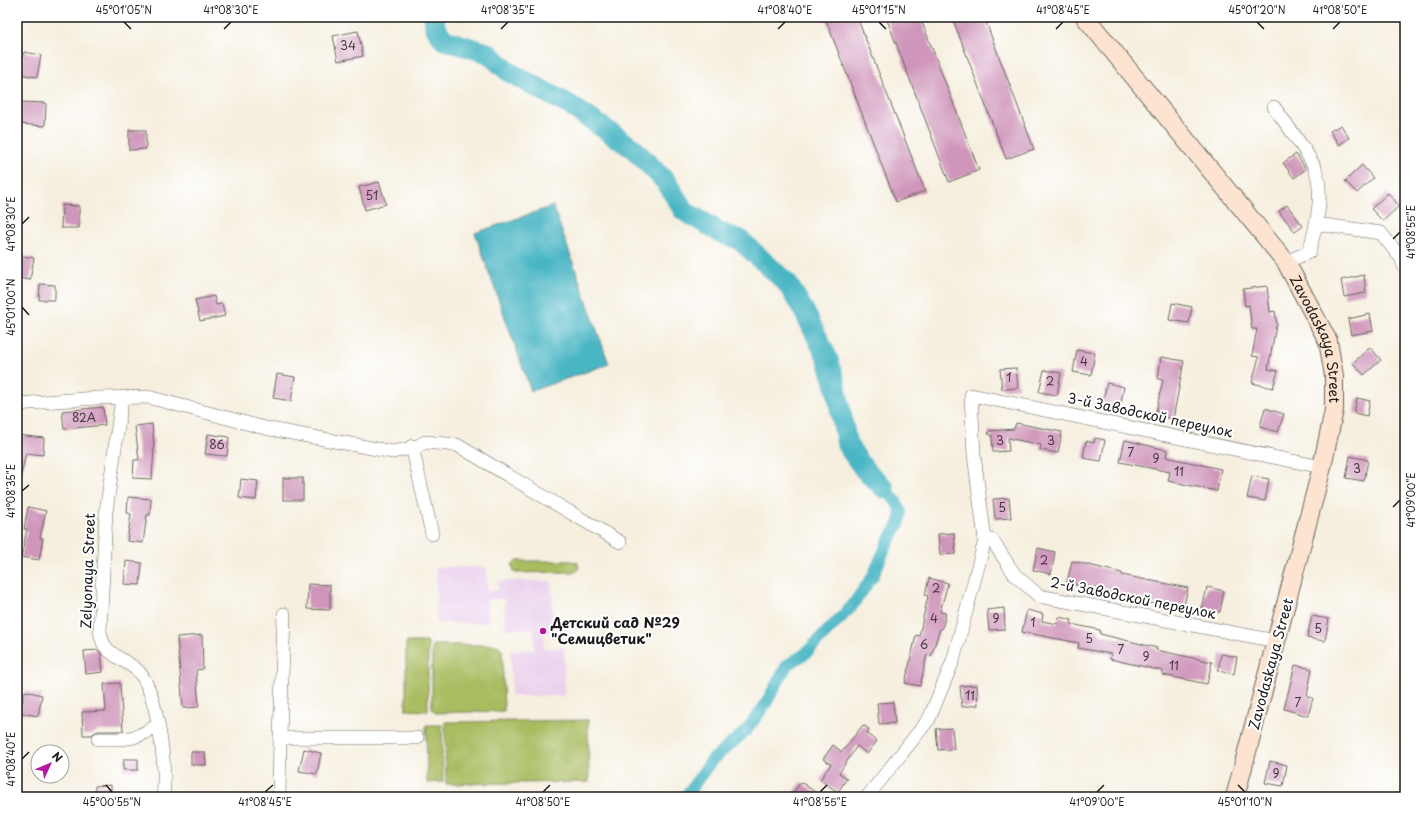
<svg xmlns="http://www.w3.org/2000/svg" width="1422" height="814" font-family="'Playpen Sans',sans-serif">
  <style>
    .built { fill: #ead1ed }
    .green { fill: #a9bc60; stroke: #626c3e }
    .water { fill: #49b6c4; stroke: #326970 }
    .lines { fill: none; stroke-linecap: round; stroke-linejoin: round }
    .canal { stroke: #49b6c4; stroke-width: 12 }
    .river { stroke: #49b6c4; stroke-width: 21 }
    .building { fill: #cf95ba }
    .street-casing { stroke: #686660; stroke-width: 14 }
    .secondary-casing { stroke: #686660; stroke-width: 20 }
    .street { stroke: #fff; stroke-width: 13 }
    .secondary { stroke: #fde4d1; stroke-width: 18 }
    .ticks { fill: none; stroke: #1c1c1c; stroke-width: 1.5 }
    .poi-dot { fill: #b5179e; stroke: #fff; stroke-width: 1.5 }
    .labels { text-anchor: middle; stroke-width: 4; stroke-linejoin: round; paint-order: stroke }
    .number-label { font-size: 12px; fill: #493a44 }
    .street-label { font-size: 14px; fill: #1c1c1c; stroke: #fff }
    .poi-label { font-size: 14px; font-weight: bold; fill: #1c1c1c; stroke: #fff; text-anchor: start }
    .neatline { fill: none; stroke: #1c1c1c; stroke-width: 1.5 }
    .ticks-label { font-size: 10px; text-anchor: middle; fill: #1c1c1c }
  </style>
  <rect width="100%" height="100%" fill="#fff"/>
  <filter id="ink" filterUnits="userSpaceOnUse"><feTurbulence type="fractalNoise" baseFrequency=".025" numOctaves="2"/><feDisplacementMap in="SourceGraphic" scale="8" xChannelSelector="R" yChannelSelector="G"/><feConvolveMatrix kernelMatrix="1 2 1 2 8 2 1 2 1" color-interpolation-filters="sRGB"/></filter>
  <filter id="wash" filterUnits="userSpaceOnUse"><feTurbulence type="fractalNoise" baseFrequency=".012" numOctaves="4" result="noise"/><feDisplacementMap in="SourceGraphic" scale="16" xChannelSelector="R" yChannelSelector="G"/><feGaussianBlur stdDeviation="0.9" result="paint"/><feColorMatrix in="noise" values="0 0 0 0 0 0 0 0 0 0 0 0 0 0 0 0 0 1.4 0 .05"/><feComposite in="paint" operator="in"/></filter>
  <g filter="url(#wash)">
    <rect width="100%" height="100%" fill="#f6efdf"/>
    <!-- built -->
    <path class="built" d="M436,567H487V591L498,590V581H552V632L544,633V648H564L565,696H511V650H534V629H505V599H487L488,623H436Z"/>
    <!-- green -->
    <g class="green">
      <path d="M516,561H572L578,563L579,569L575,572L516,573L514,572L512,564Z"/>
      <path d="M406,642H428V711L406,710Z"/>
      <path d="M432,645H498L502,650L504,711L436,713L432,709Z"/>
      <path d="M588,720L589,782L446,784L445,722Z"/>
      <path d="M426,725H442L443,782L427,783Z"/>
    </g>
    <!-- water -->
    <path class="water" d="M553,206L609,364L531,391L475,233Z"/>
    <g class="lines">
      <!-- canal -->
      <path class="canal" d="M685,797L712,760L746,731L765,705L787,665L805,654L852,606L873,576L887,544L900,522L901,511L896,501L884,488"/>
      <!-- river -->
      <path class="river" d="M434,17L435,27L444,40L488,53L509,72L571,106L634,149L666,182L684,211L725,235L739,239L787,283L804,311L827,357L835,382L847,445L865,470L884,488"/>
    </g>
    <g id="blocks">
      <!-- building -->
      <g class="building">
        <path d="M834,17H857L925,191L896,202L826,20Z"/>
        <path d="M886,17H920L979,170L949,182Z"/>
        <path d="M952,17H984L1034,149L1006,159Z"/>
        <path d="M358,31L363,56L338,61L333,36Z"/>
        <path d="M24,52L41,55L37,77L19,74Z"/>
        <path d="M19,102L46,103L45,126L18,124Z"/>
        <path d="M1341,125L1349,138L1339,145L1330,131Z"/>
        <path d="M129,130H146V149L129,150Z"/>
        <path d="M1296,154L1306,169L1294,178L1283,163Z"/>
        <path d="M1362,165L1373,178L1357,193L1345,181Z"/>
        <path d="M379,182L386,204L365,210L359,187Z"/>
        <path d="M1388,193L1399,206L1383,221L1371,209Z"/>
        <path d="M62,205L79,206V228H61Z"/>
        <path d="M1287,205L1303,226L1295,232L1279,211Z"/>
        <path d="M17,255L34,258L30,280L17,278Z"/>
        <path d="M1364,275L1366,293L1344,297L1341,280Z"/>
        <path d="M40,284L55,285V300H39Z"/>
        <path d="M1267,286L1270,312L1275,311L1277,326H1276L1268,369L1278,371L1273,388L1252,383L1259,357L1252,356L1257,329H1252L1249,305L1245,306L1243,289Z"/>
        <path d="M214,296L216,305L222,304L225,316L200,321L195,300Z"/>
        <path d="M1172,303L1192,307L1189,323L1169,320Z"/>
        <path d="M1370,314L1373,331L1351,335L1348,319Z"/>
        <path d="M1370,347L1381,360L1364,375L1353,363Z"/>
        <path d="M1077,350L1095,353L1091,375L1073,372Z"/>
        <path d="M1161,357L1184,361L1173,419L1155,416L1163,380L1158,379Z"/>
        <path d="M1016,368L1018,388L1002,389L1000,369Z"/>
        <path d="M1044,370L1061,373L1057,395L1039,392Z"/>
        <path d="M277,374L295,377L291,401L273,398Z"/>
        <path d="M1107,383L1124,387L1120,408L1102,405Z"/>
        <path d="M1357,398L1370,401L1367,416L1354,413Z"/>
        <path d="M103,407L105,425L64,429L62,411Z"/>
        <path d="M1265,408L1284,414L1278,432L1260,427Z"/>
        <path d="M1016,423L1062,432L1058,453L1040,450L1041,445L1008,438L1009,451L993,452L992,435L988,434L989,431L1014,429Z"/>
        <path d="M152,424L154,447L152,479L133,478L134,460H139L135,426Z"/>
        <path d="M208,434L229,437L227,456L205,454Z"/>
        <path d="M17,435L44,438L43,455L26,453L21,476H17Z"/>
        <path d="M1095,438L1105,440L1101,461L1083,458L1086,441L1094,443Z"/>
        <path d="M1125,440L1167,450L1166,457L1221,469L1217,491L1168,481L1170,472L1120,462Z"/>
        <path d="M1350,456L1368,460L1364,481L1346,478Z"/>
        <path d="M1252,476L1269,479L1265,501L1247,498Z"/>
        <rect x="283" y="478" width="20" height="22"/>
        <path d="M241,479L258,481L256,500L239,498Z"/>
        <path d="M128,497L151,499L150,515H147L143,543L127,541L131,514L127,513Z"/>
        <path d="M1009,498L1011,518L995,519L993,499Z"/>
        <path d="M28,507L46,511L40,538H43L39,560L21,557L27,529H24Z"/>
        <path d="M954,533L956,554L940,555L938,534Z"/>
        <path d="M1038,548L1055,552L1051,574L1033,570Z"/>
        <path d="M126,561L142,563L140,585L124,584Z"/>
        <path d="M1072,561L1122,573V575L1188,588L1183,609L1132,600V597L1100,591L1101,589L1067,583Z"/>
        <path d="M929,578L948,583L940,612L946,613L942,629H940L931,656L927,654L920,686L905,683L916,635L919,636L928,596L925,595Z"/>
        <path d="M308,584L330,585V610L307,609Z"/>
        <path d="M1207,587L1224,591L1220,612L1202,609Z"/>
        <path d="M1004,608L1005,629L989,630L987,610Z"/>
        <path d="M1027,610L1043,614L1042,621L1058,624L1059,617L1072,620L1071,624L1100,630V634L1157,648L1156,650L1212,662L1207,684L1163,675V671L1110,659L1111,654L1078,648L1079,643L1022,632Z"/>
        <path d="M1312,616L1329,619L1325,641L1307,638Z"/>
        <path d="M202,635L203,669L196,670L199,707L183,708L177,637Z"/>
        <path d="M98,650L101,654L103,672L86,674L84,651Z"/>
        <path d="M1221,654L1237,657L1234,674L1218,671Z"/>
        <path d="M1295,665L1312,669L1307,696L1313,698L1308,716L1284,709Z"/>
        <path d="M120,683L123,731H98L91,735H83L82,712L106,711L104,684Z"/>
        <path d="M977,685L978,705L962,707L960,686Z"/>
        <path d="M25,691L42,695L38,716L20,713Z"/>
        <path d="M893,702L895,723L879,724L877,703Z"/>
        <path d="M863,725L869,729L867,733L877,741L867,754L857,746L839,773L847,778L838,792L820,780L831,764L823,759L833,745L842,752Z"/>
        <path d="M952,728L954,749L938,750L936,729Z"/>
        <path d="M304,749L321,753L317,774L299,771Z"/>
        <path d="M191,752H205L206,765H191Z"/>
        <path d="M124,759H138V770H123Z"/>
        <path d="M1270,761L1287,765L1283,786L1265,783Z"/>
        <path d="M801,782L822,797H790Z"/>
        <path d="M111,785V796L95,797V786Z"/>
      </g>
    </g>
  </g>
  <g filter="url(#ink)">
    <use href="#blocks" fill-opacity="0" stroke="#686660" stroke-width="1"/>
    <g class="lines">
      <!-- street casing -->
      <g class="street-casing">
        <g id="street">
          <path d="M1274,107C1284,122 1311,155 1316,171C1324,197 1316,227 1309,252L1286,262"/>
          <path d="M1317,224L1381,233L1401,258L1405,268"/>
          <path d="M122,398L106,512L100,631C101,636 102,642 105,646C112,657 130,662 139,672C158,694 167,769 163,797"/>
          <path d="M17,404L96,398L148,397L265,428L393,452L416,447L425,442L457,445L620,542"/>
          <path d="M412,446L432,534"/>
          <path d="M985,540H992L1015,575L1039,596L1277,641"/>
          <path d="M280,738L284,614"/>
          <path d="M98,739C123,739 137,741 158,724"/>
          <path d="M279,797L280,738H417"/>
          <path d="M867,797L929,719L953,661L985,540L974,455L971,395L1322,467"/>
        </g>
      </g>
      <!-- secondary casing -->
      <g class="secondary-casing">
        <g id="secondary">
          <path id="s1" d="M1085,17L1286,262L1328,341L1334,376V410L1322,467L1235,797"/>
        </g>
      </g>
      <!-- street -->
      <use href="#street" class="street"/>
      <!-- secondary -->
      <use href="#secondary" class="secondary"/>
    </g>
  </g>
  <!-- ticks -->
  <path class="ticks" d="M124,22L131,29M879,22L886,29M1257,22L1264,29M224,29L231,22M501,29L508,22M778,29L785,22M1056,29L1063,22M1333,29L1340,22M22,224L29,217M1393,239L1400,232M22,307L29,315M22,491L29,485M1393,507L1400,500M22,759L29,752M106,785L112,792M1238,785L1245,792M265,792L273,785M543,792L550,785M820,792L827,785M1097,792L1104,785"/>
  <!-- markers -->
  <circle class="poi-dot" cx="543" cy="631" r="4"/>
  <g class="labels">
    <!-- number labels -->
    <g class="number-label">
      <text x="348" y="50">34</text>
      <text x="372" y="200">51</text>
      <text x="1084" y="366">4</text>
      <text x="1009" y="382">1</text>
      <text x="1050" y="386">2</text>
      <text x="84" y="422">82А</text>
      <text x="1000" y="445">3</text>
      <text x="1051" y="445">3</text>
      <text x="217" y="449">86</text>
      <text x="1131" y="457">7</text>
      <text x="1156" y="463">9</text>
      <text x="1357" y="473">3</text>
      <text x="1179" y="476">11</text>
      <text x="1002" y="512">5</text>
      <text x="1044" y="565">2</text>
      <text x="936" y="593">2</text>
      <text x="934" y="623">4</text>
      <text x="996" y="623">9</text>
      <text x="1033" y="627">1</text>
      <text x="1318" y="633">5</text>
      <text x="1089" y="643">5</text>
      <text x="924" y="649">6</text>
      <text x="1121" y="654">7</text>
      <text x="1146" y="661">9</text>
      <text x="1174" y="670">11</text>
      <text x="970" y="700">11</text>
      <text x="1298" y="707">7</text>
      <text x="1276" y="778">9</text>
    </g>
    <!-- street labels -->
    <g class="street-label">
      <text dy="5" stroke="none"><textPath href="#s1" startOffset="401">Zavodaskaya Street</textPath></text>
      <text transform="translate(1150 415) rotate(12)" y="5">3-й Заводской переулок</text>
      <text transform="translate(88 571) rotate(-88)" y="5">Zelyonaya Street</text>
      <text transform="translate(1133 598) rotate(11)" y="5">2-й Заводской переулок</text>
      <text transform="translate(1271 664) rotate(-75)" y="5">Zavodaskaya Street</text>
    </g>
    <!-- poi labels -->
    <g class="poi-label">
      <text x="551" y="628">Детский сад №29<tspan x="551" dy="16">"Семицветик"</tspan></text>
    </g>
  </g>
  <!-- margin -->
  <rect width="1422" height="814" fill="none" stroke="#fff" stroke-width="44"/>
  <!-- north arrow -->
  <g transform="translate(50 764) rotate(46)"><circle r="19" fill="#ffffff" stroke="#a4a4a4"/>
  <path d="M0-3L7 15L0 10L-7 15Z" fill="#b5179e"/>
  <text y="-6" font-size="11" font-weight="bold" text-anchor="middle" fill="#1c1c1c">N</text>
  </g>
  <rect x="22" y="22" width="1378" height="770" class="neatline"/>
  <g class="ticks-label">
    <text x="124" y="14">45°01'05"N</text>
    <text x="231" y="14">41°08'30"E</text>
    <text x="508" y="14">41°08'35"E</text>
    <text x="785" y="14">41°08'40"E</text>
    <text x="879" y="14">45°01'15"N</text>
    <text x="1063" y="14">41°08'45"E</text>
    <text x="1257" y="14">45°01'20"N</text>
    <text x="1340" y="14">41°08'50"E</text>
    <text transform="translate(11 224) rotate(-90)" y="4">41°08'30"E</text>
    <text transform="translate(1411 232) rotate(-90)" y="4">41°08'55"E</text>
    <text transform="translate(11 307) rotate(-90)" y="4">45°01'00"N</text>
    <text transform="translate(11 491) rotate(-90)" y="4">41°08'35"E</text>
    <text transform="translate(1411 500) rotate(-90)" y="4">41°09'00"E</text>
    <text transform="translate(11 759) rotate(-90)" y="4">41°08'40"E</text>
    <text x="112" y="806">45°00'55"N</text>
    <text x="265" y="806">41°08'45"E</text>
    <text x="543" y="806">41°08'50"E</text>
    <text x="820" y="806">41°08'55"E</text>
    <text x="1097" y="806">41°09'00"E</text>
    <text x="1245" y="806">45°01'10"N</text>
  </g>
</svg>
